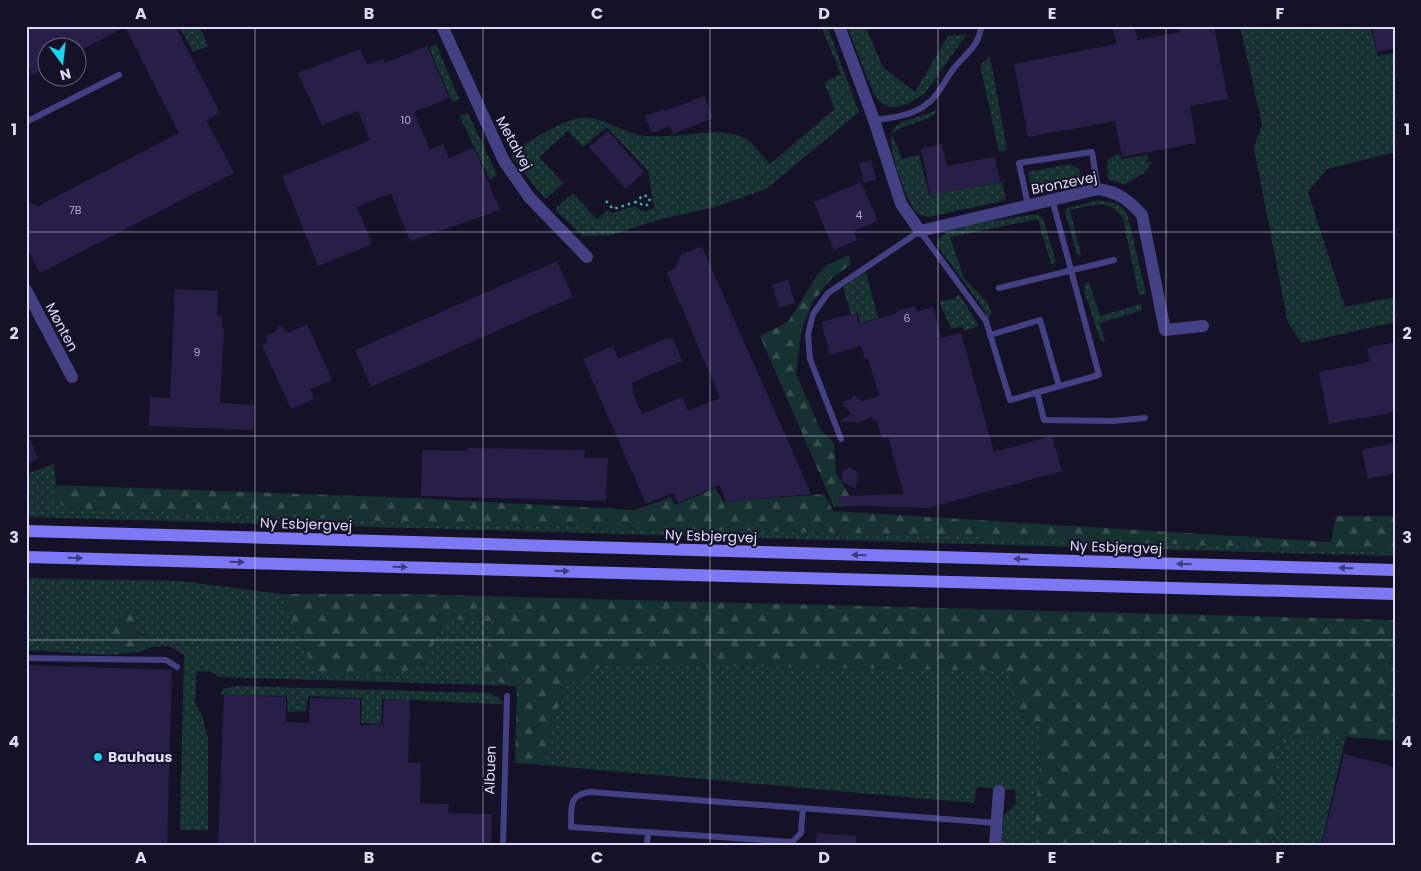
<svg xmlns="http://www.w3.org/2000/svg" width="1421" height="871" font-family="Poppins,sans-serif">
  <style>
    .grass { fill: url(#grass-dots) }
    .forest { fill: url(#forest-firs) }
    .building { fill: #271f47 }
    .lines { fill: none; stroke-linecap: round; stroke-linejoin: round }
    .path { stroke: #39b2ab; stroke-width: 2.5; stroke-dasharray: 2.5 4; stroke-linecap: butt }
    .lane { stroke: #434083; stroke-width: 6 }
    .street { stroke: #434083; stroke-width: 12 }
    .secondary { stroke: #7c78f6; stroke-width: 12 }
    .oneway { fill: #3e3b7a }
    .grid { fill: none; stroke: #dedafc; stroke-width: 1; stroke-opacity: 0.55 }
    .poi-dot { fill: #14d8ef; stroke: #151227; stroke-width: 2 }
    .labels { text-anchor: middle; stroke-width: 4; stroke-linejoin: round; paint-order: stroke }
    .number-label { font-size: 11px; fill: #b0abcf }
    .street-label { font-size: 14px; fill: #dedafc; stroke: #151227 }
    .poi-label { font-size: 14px; font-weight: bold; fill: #dedafc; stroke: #151227; text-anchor: start }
    .neatline { fill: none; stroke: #dedafc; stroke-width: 2 }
    .grid-label { font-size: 16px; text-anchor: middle; font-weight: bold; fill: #dedafc }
  </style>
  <defs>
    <pattern id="grass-dots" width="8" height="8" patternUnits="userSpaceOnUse" patternTransform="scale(1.25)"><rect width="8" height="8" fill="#153130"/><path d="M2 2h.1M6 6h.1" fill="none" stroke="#374e4f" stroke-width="1.8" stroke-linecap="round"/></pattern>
    <pattern id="forest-firs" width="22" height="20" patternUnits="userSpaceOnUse" patternTransform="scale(1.25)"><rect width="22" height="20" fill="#153130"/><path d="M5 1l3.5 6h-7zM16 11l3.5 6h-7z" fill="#374e4f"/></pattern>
  </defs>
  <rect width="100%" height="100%" fill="#151227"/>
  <!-- grass -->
  <g class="grass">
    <path d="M179,26H199L208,46L193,52Z"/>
    <path d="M821,26H827L859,112L766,189L715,207L665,218L611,235L583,236L556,211L557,207L573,193L597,219L608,210L612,213L635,206L643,212L654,208L648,171L607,127L583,147L568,131L539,157L563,183L547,198H544L511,156C527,141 560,121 581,118C601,115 621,132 640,135C670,141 716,125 743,137C752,141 762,156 770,164L835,109L824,83L841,74Z"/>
    <path d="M847,26H865L883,67L915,92L948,36L967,34L925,93L908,104L891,108L879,101L873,92Z"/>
    <path d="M1240,26H1370L1378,56L1395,53V152L1327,169L1308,192L1345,307L1395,297V322L1302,343L1288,323L1254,148L1262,124Z"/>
    <path d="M436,44L459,99L454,102L451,100L429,47Z"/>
    <path d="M990,56L1007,150L999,152L980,65Z"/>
    <path d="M936,110L937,112C924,124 906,122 892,134L902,159L919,155L929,195L1002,182L1006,200L929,217L920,215L914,210C906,194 878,134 899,124C910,117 924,117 936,110Z"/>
    <path d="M468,113L497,175L490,180L459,115Z"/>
    <path d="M1119,153L1122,159L1148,155L1146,162H1152L1144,173L1125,184L1108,180L1107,160Z"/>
    <path d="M1070,164L1079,169L1082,184L1041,193C1030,191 1030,182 1028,172Z"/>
    <path d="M1099,200L1118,204L1127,213L1146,294L1139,295L1123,219C1110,197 1092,206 1070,210L1081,255H1077L1065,212L1067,208Z"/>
    <path d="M1037,214L1043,218L1056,262L1051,264L1038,219L950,237L964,278L986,301L992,313L986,321L985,311L937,245C938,240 941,235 946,233C964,223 1015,218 1037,214Z"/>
    <path d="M866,272L878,318L860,323L858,313L851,314L843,287Z"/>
    <path d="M1089,282L1100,316L1141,304L1142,310L1100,323L1105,342L1100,340L1084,290L1085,283Z"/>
    <path d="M959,294L979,326L964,331L962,326L951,329L939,301L954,299Z"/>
    <path d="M54,464L56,485L53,497L65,508L480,525L905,534L1395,553V556L26,517V474Z"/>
    <path d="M26,578L180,581L281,594L308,656L317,672L423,666L446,619L496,622L517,686L218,677L212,672L197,671L195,703L202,715L208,738V830H180L184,655L169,646L152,647L148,636L113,621L114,637L107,655L26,650Z"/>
    <path d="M605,664L1012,671L1014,714L1043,726L1033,845H1001L1004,815L1016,804L1015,790L977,787L974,803L543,765L564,687Z"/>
    <path d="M236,686L489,693L499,698L503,704L382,699L381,724L361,723L362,698L308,696L306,711L288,712L287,696L220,695L223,689Z"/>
    <path d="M1315,734L1346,736L1321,845H1270L1279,827L1275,745Z"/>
  </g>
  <!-- forest -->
  <g class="forest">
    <path d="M849,255L851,264L830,280L812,303L801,332L796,374L820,429L834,443L836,473L856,506L834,507L760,336L788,322L816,277L827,265Z"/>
    <path d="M56,485L416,498L636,510L671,497L675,505L715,488L724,502L824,494L833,511L1331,542L1336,516H1395V553L905,534L480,525L65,508L53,497Z"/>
    <path d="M281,594H408L1395,620V741L1315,734L1275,745L1279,827L1269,845H1033L1043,726L1014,714L1011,671L605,664L564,687L543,765L515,763L517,687L477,676L496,622L446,619L423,666L392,675L317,672L308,656Z"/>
    <path d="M129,613L133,615L138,633L148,636L152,647L140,652L107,655L114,637L113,621L121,614Z"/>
  </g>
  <!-- building -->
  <g class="building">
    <path d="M26,26H175L220,113L206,120L234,173L40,273L26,247V201L38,206L179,133L125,27L78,52V48H48V67L32,75L26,63Z"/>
    <path d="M1112,26H1133L1138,40L1180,32L1178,26H1198L1199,28L1214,26L1228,99L1190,106L1196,143L1122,157L1115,121L1028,137L1014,64L1117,44Z"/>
    <path d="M1372,26H1395V48L1377,52Z"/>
    <path d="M427,46L449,98L414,112L430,150L443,144L449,158L474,148L500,210L410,241L391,193L357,207L372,244L318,266L282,176L370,140L358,111L322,125L298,73L360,49L367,65L383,59L385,63Z"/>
    <path d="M704,96L713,118L673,134L670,126L652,133L645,116L664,109L665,111Z"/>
    <path d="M608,131L644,172L626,189L589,147Z"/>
    <path d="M942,144L947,166L995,157L1000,182L930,195L921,148Z"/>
    <path d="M871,160L876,180L864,183L859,163Z"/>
    <path d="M861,182L878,221L853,231L857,240L834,250L814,202Z"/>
    <path d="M702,247L781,425L811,494L726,502L719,485L678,503L673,493L646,504L583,359L613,346L618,359L668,338L673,339L682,361L631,383L634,391L632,392L642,414L682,397L688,411L720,398L667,273L676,267L682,253Z"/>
    <path d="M557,261L573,297L371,387L355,350Z"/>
    <path d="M788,280L795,303L779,308L772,284Z"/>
    <path d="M175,289L218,291L217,315L222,316V327L224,328L220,403L255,405L253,430L149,426L150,397L170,398Z"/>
    <path d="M915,306L917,312L933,307L941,338L961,333L994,452L1052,436L1062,471L928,508L838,505V496L904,494L888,437L882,439L877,421H874L872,416L860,423L840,421L851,414L842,402L850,400L854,395L862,401L879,396L868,358L865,359L861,346L830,355L821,322L856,313L859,324L897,313V311Z"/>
    <path d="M307,324L332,380L310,389L314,399L291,409L262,345L268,342L266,336L276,331L280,325L288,333Z"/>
    <path d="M1395,342V412L1329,424L1319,372L1370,362L1367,348Z"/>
    <path d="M26,430L38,459L26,464Z"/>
    <path d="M1395,443V473L1368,479L1362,450Z"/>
    <path d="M467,448L585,450L584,458H608L606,501L421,496L422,450L467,451Z"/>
    <path d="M850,467L858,473L856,489L841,481L842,472Z"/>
    <path d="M26,665L172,670L167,845H26Z"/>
    <path d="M224,695L286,697V722L309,723L310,698L360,699V725H383L384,700H410L408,763H421L420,803L449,804L448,813L492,814L491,845H218Z"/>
    <path d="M1344,754L1395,767V845H1322Z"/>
    <path d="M817,833L856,836V845H816Z"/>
  </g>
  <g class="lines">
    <!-- path -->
    <path class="path" d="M606,201L613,209L636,202L646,206L650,202L649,197L643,195L636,202"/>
    <!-- lane -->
    <g class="lane">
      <path d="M874,120C890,118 909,116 923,107C938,97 942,85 952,71C963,55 980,47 981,26"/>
      <path d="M26,122L119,75"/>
      <path d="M1028,205L1019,163L1092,152L1098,189"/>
      <path d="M999,288L1114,260"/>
      <path d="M990,335L1040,320L1059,386"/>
      <path d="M1037,392L1044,420L1113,421L1145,418"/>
      <path d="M841,439L810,359L808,334L813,314L828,293L920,231L986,321L1010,400L1099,375L1052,199"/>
      <path d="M26,658L166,660L177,667"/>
      <path d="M803,808L801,833L792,842L571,827C572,808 567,795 590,792L997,823"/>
      <path d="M503,845L507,696"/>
      <path d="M647,845L648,832"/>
    </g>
    <!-- street -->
    <g class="street">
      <path d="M442,26L504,161L529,197L587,257"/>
      <path d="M839,26L874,120L901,204L920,231L1098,189C1118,192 1129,200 1142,215L1165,330L1203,326"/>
      <path d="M26,290L72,377"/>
      <path d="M995,845L999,791"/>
    </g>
    <!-- secondary -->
    <g class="secondary">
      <path d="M26,531L1395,570"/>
      <path d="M26,557L1395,594"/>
    </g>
  </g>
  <!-- one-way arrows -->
  <defs><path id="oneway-solid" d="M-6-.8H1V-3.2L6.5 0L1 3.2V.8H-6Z" transform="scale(1.25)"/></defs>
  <g class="oneway">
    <use href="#oneway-solid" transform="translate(859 555) rotate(-178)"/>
    <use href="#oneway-solid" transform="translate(75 558) rotate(2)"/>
    <use href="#oneway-solid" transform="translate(1021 559) rotate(-178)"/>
    <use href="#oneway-solid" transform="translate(237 562) rotate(2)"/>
    <use href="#oneway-solid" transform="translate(1184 564) rotate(-178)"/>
    <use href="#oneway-solid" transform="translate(400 567) rotate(2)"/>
    <use href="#oneway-solid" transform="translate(1346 568) rotate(-178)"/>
    <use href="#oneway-solid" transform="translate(562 571) rotate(2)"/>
  </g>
  <!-- grid -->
  <path class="grid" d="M255,26V845M483,26V845M710,26V845M938,26V845M1166,26V845M26,232H1395M26,436H1395M26,640H1395"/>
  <!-- markers -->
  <circle class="poi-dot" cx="98" cy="757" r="5"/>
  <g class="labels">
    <!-- number labels -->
    <g class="number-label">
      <text x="406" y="124">10</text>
      <text x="75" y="214">7B</text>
      <text x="859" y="219">4</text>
      <text x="907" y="322">6</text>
      <text x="197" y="356">9</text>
    </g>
    <!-- street labels -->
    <g class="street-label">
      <text transform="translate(514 143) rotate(61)" y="5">Metalvej</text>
      <text transform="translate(1064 183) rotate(-11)" y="5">Bronzevej</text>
      <text transform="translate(62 327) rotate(62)" y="5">Mønten</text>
      <text transform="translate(306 524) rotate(2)" y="5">Ny Esbjergvej</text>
      <text transform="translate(711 536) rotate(2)" y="5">Ny Esbjergvej</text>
      <text transform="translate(1116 547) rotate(2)" y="5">Ny Esbjergvej</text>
      <text transform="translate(490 770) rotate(-88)" y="5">Albuen</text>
    </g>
    <!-- poi labels -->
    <g class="poi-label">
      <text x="108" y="762">Bauhaus</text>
    </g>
  </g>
  <!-- border -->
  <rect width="1421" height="871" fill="none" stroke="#151227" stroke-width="55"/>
  <!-- north arrow -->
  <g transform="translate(62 62) rotate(165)"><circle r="24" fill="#151227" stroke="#65627c"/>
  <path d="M0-4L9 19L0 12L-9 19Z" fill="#14d8ef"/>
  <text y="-8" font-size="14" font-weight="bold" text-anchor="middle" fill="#dedafc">N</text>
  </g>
  <rect x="28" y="28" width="1366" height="816" class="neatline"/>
  <g class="grid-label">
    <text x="141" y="19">A</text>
    <text x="369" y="19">B</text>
    <text x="597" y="19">C</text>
    <text x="824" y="19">D</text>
    <text x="1052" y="19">E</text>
    <text x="1280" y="19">F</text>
    <text x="14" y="135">1</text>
    <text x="1407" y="135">1</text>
    <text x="14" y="339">2</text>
    <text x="1407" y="339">2</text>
    <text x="14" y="543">3</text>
    <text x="1407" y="543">3</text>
    <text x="14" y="747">4</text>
    <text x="1407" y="747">4</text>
    <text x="141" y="863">A</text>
    <text x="369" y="863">B</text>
    <text x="597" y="863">C</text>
    <text x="824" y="863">D</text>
    <text x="1052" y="863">E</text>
    <text x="1280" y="863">F</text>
  </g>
</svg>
